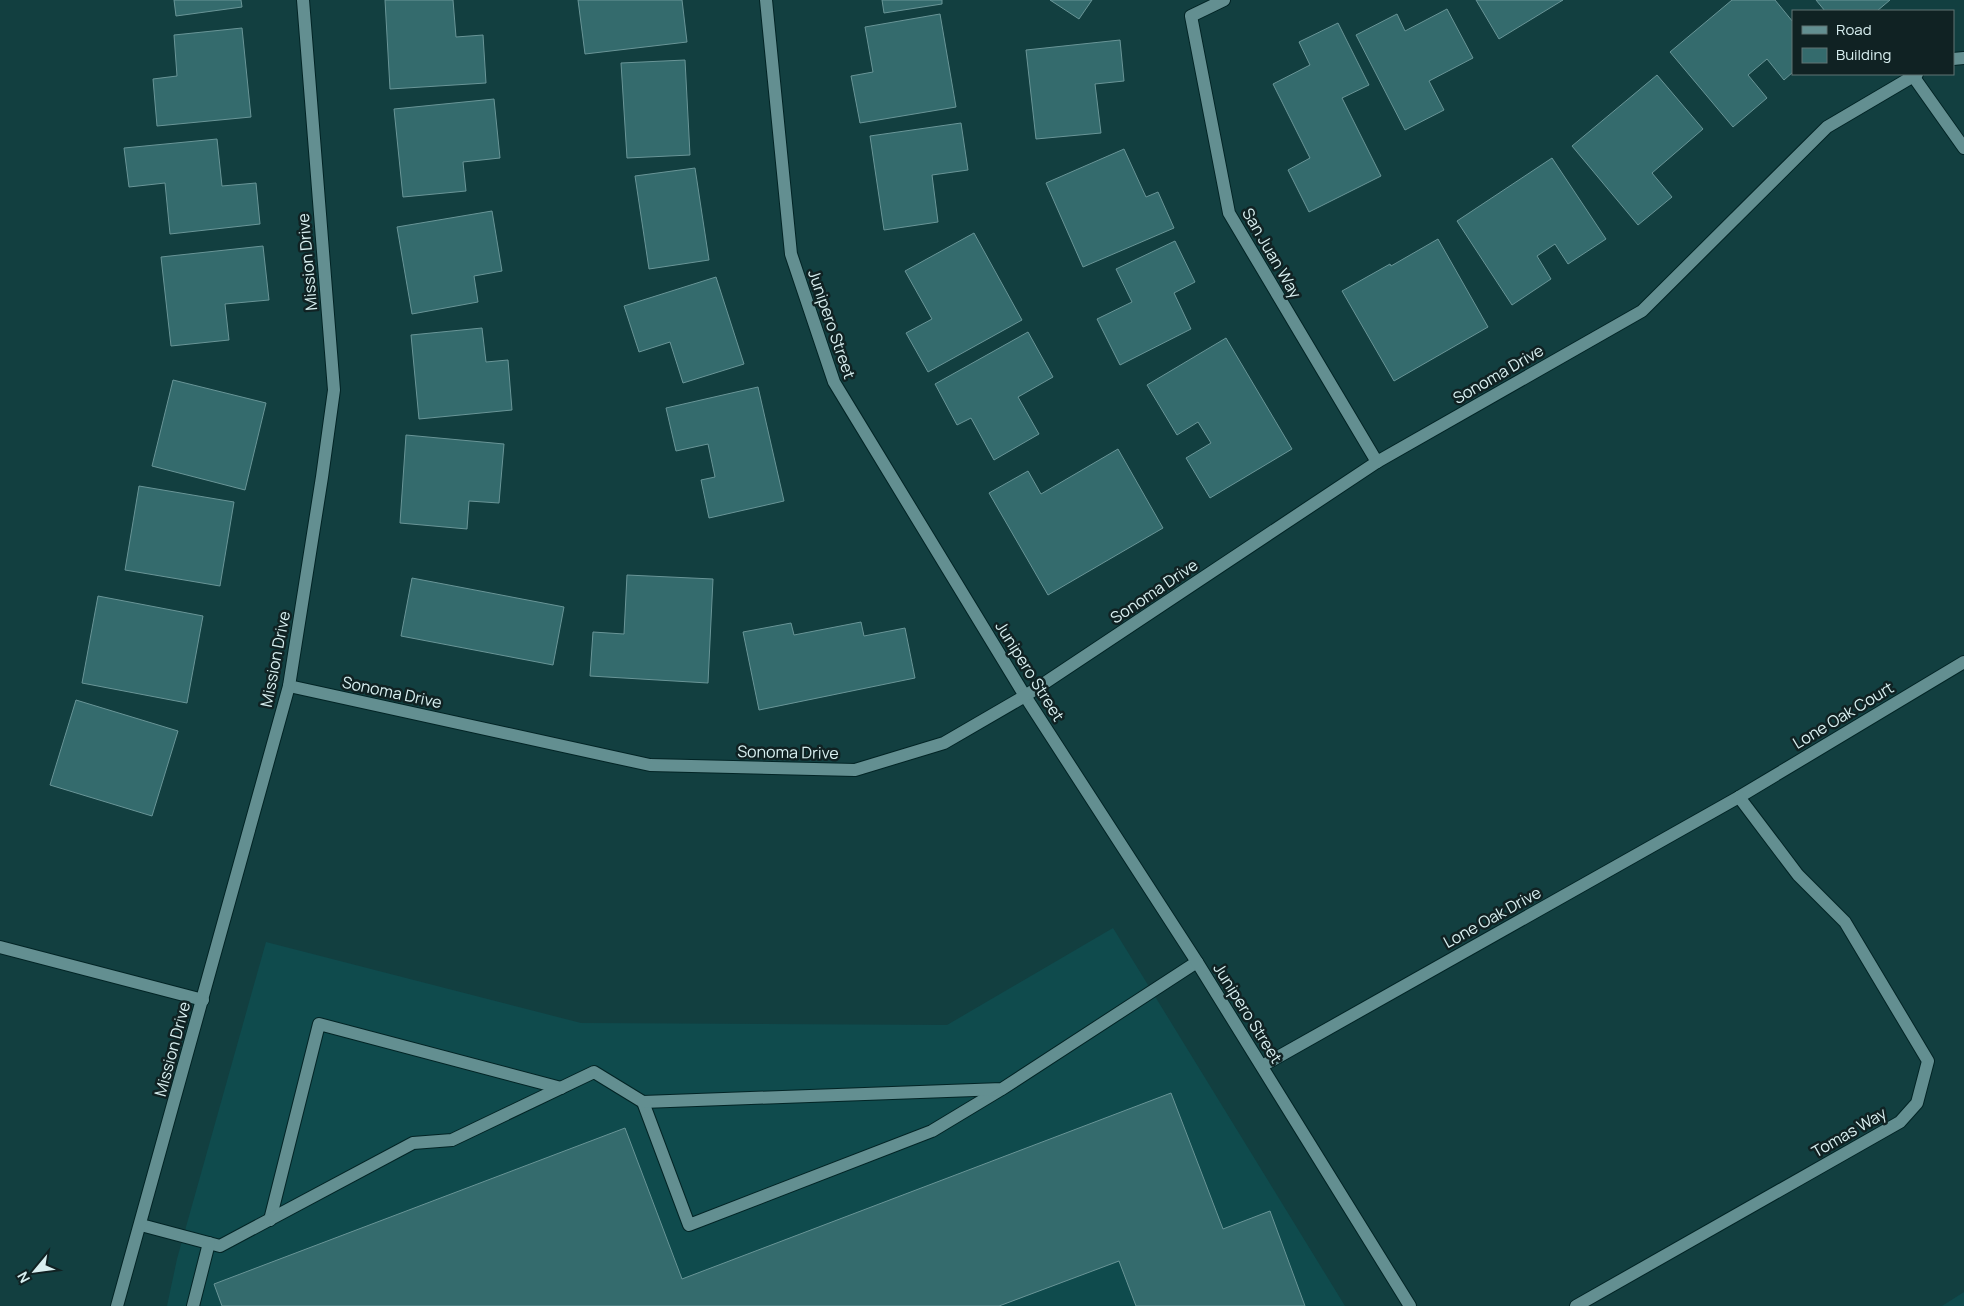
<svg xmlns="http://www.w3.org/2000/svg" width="1964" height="1306" font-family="Manrope,sans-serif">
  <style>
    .built { fill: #0f4b4d }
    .building { fill: #346b6d; stroke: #699597 }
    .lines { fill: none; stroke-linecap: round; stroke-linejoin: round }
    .lane-casing { stroke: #022425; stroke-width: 14 }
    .street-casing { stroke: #022425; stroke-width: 14 }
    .lane { stroke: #638f91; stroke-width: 12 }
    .street { stroke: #638f91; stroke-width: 12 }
    .labels { text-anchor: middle; stroke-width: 5; stroke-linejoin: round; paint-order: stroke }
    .street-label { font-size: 16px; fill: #d8eff0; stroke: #102223 }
  </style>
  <rect width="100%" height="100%" fill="#123f40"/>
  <!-- built -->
  <g class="built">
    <path d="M1113,928L1345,1306H167L177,1259L266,942L581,1023L947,1025Z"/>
    <path d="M1964,1292V1306H1942Z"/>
  </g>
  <!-- building -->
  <g class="building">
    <path d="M174,0H241L242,7L176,16Z"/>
    <path d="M385,0H453L456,37L483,35L486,83L390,89Z"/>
    <path d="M578,0H682L687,42L585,54Z"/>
    <path d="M882,0H942V4L884,13Z"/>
    <path d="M1050,0H1092L1079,19Z"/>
    <path d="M1476,0H1563L1499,39Z"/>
    <path d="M1732,0H1775L1793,22V72L1784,80L1767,59L1748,75L1767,98L1733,127L1670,52Z"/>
    <path d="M1816,0H1890L1877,11H1825Z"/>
    <path d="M1447,9L1473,58L1429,81L1444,110L1405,130L1356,35L1397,14L1405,31Z"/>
    <path d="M940,14L956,107L860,123L851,76L873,72L865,27Z"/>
    <path d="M1338,23L1369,85L1342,98L1381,176L1309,212L1288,170L1310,158L1273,84L1310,65L1299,42Z"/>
    <path d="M242,28L251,117L157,126L153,79L177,76L174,35Z"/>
    <path d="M1120,40L1124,81L1095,84L1101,133L1036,139L1026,50Z"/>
    <path d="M685,60L690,155L627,158L621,63Z"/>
    <path d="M1657,75L1703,129L1652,173L1672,197L1638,225L1572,146Z"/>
    <path d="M494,99L500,158L463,162L466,191L403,197L394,109Z"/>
    <path d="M961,123L968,170L932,175L938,222L884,230L870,136Z"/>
    <path d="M217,139L222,186L256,183L260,224L170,234L165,183L129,187L124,148Z"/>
    <path d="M1124,149L1146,197L1158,192L1174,228L1083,267L1046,183Z"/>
    <path d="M1552,158L1606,239L1568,264L1555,244L1537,256L1551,279L1512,305L1457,221Z"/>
    <path d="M695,168L709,260L649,269L635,176Z"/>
    <path d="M492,211L502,271L474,276L478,302L412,314L397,227Z"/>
    <path d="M974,233L1022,320L928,372L906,333L932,319L905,271Z"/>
    <path d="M1438,239L1488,327L1394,381L1342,291L1390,264L1391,266Z"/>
    <path d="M1175,241L1195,282L1174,293L1191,329L1120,365L1097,319L1132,302L1116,269Z"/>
    <path d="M263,246L269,300L225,304L229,340L171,346L161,257Z"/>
    <path d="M716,277L744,364L683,383L670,342L639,352L624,306Z"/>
    <path d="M482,328L486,362L508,360L512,410L419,419L411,335Z"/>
    <path d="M1028,332L1053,377L1018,397L1039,434L994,460L971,418L957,425L935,384Z"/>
    <path d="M1226,338L1292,449L1210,498L1186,458L1211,443L1198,422L1177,435L1147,385Z"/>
    <path d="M173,380L266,403L245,490L152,466Z"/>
    <path d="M758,387L784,501L709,518L701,480L715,477L708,444L676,451L666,408Z"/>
    <path d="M406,435L504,444L499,503L469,501L467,529L400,523Z"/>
    <path d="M1118,449L1163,528L1048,595L989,493L1028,471L1041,494Z"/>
    <path d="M139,486L234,502L220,586L125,570Z"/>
    <path d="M627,575L713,579L708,683L590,676L593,632L624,634Z"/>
    <path d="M412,578L564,607L553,665L401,636Z"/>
    <path d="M98,596L203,616L187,703L82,683Z"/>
    <path d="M861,622L864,636L905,628L915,678L759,710L743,632L791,623L794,635Z"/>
    <path d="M76,700L178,731L152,816L50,785Z"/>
    <path d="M1171,1093L1223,1229L1270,1211L1305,1306H1136L1119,1261L999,1306H222L214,1284L625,1128L682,1279Z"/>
  </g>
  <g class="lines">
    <!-- lane casing -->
    <g class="lane-casing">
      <g id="lane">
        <path d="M1913,76L1964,148"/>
        <path d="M0,947L203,1000"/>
        <path d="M643,1102L689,1225L932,1131L1000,1090"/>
        <path d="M270,1220L319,1024L561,1088"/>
        <path d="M141,1225L220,1246L413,1143L452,1140L594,1072L643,1102L1002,1089L1197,962"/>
        <path d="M193,1306L209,1243"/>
      </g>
    </g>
    <!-- street casing -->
    <g class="street-casing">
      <g id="street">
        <path d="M766,0L791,254L834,382L1025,696L1197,962L1410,1306"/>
        <path d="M1224,0L1191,16L1229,213L1377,462"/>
        <path d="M1953,59L1964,58"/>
        <path d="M289,686L650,765L855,770L944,743L1025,696L1377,462L1642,311L1827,127L1917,74"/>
        <path d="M1262,1066L1739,797L1964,662"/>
        <path d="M117,1306L289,686L322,477L334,390L303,0"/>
        <path d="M1576,1306L1900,1122L1917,1103L1928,1061L1845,922L1798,875L1739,797"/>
      </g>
    </g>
    <!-- lane -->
    <use href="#lane" class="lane"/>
    <!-- street -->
    <use href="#street" class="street"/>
  </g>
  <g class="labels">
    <!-- street labels -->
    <g class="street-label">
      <text transform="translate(1272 253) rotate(60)" y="6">San Juan Way</text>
      <text transform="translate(307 262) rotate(-95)" y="6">Mission Drive</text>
      <text transform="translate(832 324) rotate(71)" y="6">Junipero Street</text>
      <text transform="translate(1498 374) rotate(-30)" y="6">Sonoma Drive</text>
      <text transform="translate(1154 591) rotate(-34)" y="6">Sonoma Drive</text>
      <text transform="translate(275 659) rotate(-79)" y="6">Mission Drive</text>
      <text transform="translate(1030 671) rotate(58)" y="6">Junipero Street</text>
      <text transform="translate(392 692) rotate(12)" y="6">Sonoma Drive</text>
      <text transform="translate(1843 715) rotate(-31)" y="6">Lone Oak Court</text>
      <text transform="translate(788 752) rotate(1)" y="6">Sonoma Drive</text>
      <text transform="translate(1492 917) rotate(-29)" y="6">Lone Oak Drive</text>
      <text transform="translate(1248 1013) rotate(58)" y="6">Junipero Street</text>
      <text transform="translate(172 1049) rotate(-75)" y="6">Mission Drive</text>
      <text transform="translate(1849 1132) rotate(-30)" y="6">Tomas Way</text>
    </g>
  </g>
  <!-- legend -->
  <rect x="1792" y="10" width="162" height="65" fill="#102223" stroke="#607475"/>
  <rect x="1802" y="26" width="25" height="8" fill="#638f91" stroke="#607475"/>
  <text x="1836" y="35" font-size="15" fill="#d8eff0">Road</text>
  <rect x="1802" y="48" width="25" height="15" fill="#346b6d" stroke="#607475"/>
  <text x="1836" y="60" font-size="15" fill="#d8eff0">Building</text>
  <!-- north arrow -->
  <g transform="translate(35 1271) rotate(241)" stroke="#102223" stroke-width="4" paint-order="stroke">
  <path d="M0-4L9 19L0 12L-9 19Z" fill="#d8eff0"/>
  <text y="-8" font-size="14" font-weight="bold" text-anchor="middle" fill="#d8eff0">N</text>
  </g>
</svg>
